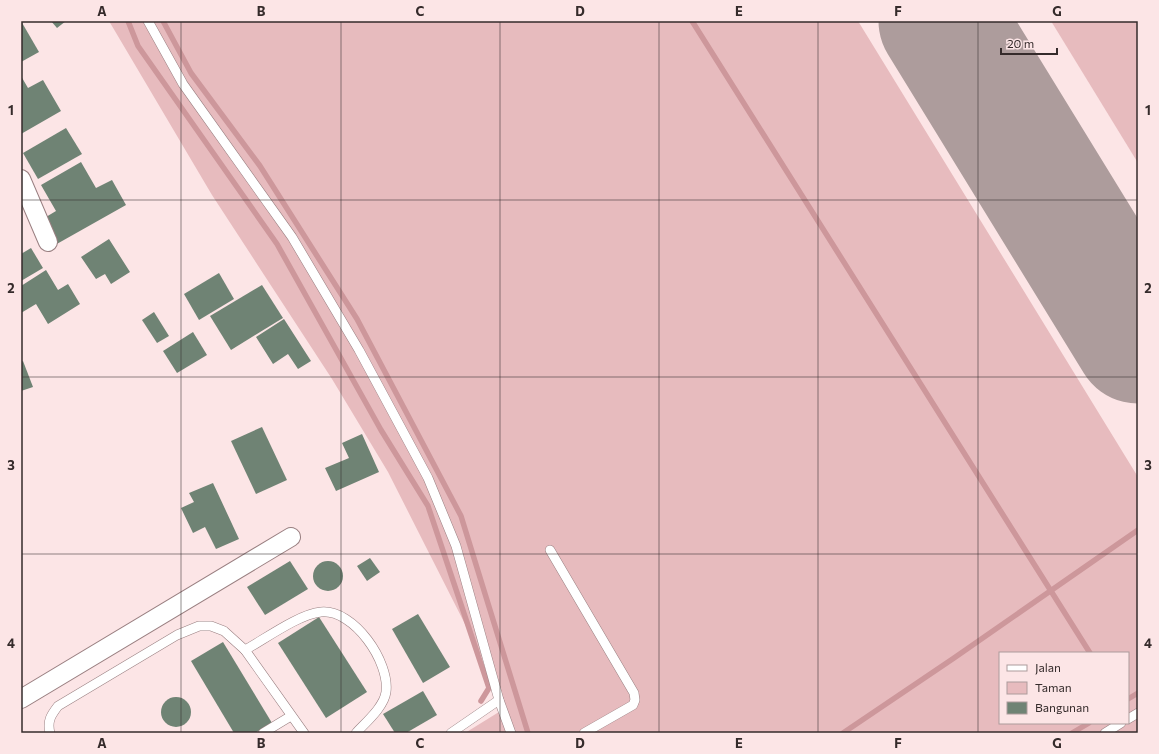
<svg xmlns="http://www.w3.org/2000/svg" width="1159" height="754" font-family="Commissioner,sans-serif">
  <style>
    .green { fill: #e7bbbe; fill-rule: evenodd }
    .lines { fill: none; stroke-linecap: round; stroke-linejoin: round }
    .stream { stroke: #cd979b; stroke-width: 5.5 }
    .runway { stroke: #ad9c9c; stroke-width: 127 }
    .building { fill: #6f8374 }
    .lane-casing { stroke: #997f81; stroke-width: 10 }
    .street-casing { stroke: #997f81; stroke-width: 20 }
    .lane { stroke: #fff; stroke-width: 9 }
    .street { stroke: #fff; stroke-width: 18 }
    .grid { fill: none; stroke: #352b2b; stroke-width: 1; stroke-opacity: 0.55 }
    .neatline { fill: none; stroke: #352b2b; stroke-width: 1.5 }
    .grid-label { font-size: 13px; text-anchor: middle; font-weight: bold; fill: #352b2b }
  </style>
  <rect width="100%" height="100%" fill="#fce5e6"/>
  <!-- green -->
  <g class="green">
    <path d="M109,21H858L1138,477V733H465L507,707L388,472L332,379L212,195ZM1000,653H1128V723H1000Z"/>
    <path d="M1051,21H1138V163Z"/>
  </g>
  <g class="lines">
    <!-- stream -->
    <g class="stream">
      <path d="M128,21L138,46L277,244L381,430L428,506L489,688L481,701"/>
      <path d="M163,21L191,73L260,166L357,319L461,516L528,733"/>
      <path d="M692,21L1090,653"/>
      <path d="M1128,699L1138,693"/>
      <path d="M843,733L954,658L1138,530"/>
      <path d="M1072,733L1089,723"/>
    </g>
    <!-- runway -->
    <path class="runway" d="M942,21L1138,340"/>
  </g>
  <!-- building -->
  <g class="building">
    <path d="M21,21L39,52L21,62Z"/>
    <path d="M51,21H66L57,28Z"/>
    <path d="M21,76L28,88L43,80L61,111L21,134Z"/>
    <path d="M66,128L82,154L38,179L23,153Z"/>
    <path d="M81,162L96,188L112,180L126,205L55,245L41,220L56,211L41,185Z"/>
    <path d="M109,239L130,272L111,284L105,274L96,279L81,257Z"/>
    <path d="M31,248L43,268L21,281V254Z"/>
    <path d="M46,270L58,290L68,284L80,304L48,324L36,304L21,313V286Z"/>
    <path d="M219,273L234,299L199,320L184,294Z"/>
    <path d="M262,285L283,318L231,350L210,316Z"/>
    <path d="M154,312L169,336L157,343L142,320Z"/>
    <path d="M284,319L311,361L298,369L288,354L273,364L256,337Z"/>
    <path d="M193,332L207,355L177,373L163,351Z"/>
    <path d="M23,361L33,387L21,391V362Z"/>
    <path d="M262,427L287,480L256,494L231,441Z"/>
    <path d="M362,434L379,472L336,491L325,468L349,458L342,443Z"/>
    <path d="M213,483L239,539L216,549L205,527L193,533L181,508L194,502L189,493Z"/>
    <path d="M370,558L380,572L367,581L357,566Z"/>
    <path d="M290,561L308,589L265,615L247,587Z"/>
    <circle cx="328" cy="576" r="15"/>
    <path d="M418,614L450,667L423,683L392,629Z"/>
    <path d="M319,617L367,692L326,718L278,643Z"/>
    <path d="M223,642L272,723L255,733H234L191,661Z"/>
    <path d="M423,691L437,715L406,733H395L383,714Z"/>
    <circle cx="176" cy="712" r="15"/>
  </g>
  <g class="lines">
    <!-- lane casing -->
    <g class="lane-casing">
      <g id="lane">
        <path d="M148,21L183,84L292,237L359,350L428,478L456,546L499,700L511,733"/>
        <path d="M550,550L634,693L635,700L633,705L584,733"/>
        <path d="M245,650C265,639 299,614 321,612C354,609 390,662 386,692C384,707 366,722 356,733"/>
        <path d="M1128,719L1138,713"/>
        <path d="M50,733C47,721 51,715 58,706L177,635L199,626H211L224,631L245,650L304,733"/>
        <path d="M263,733L291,716"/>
        <path d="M451,733L499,700"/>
        <path d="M1105,733L1121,723"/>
      </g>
    </g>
    <!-- street casing -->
    <g class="street-casing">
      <g id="street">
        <path d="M21,179L48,242"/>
        <path d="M21,699L291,537"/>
      </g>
    </g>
    <!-- lane -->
    <use href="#lane" class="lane"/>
    <!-- street -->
    <use href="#street" class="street"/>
  </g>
  <!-- grid -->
  <path class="grid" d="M181,21V733M341,21V733M500,21V733M659,21V733M818,21V733M978,21V733M21,200H1138M21,377H1138M21,554H1138"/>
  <!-- border -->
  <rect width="1159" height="754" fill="none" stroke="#fce5e6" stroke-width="44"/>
  <!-- legend -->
  <rect x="999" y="652" width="130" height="72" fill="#fce5e6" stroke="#ac9b9b"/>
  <rect x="1007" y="665" width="20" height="6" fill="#ffffff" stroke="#ac9b9b"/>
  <text x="1035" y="672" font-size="12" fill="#352b2b">Jalan</text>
  <rect x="1007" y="682" width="20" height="12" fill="#e7bbbe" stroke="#ac9b9b"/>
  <text x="1035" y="692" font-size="12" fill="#352b2b">Taman</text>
  <rect x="1007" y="702" width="20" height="12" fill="#6f8374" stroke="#ac9b9b"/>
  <text x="1035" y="712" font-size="12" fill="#352b2b">Bangunan</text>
  <!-- scale -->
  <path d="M1001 48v6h56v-6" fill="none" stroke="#352b2b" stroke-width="2"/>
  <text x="1007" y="48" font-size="12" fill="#352b2b" stroke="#fce5e6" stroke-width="3" paint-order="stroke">20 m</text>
  <rect x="22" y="22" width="1115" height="710" class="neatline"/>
  <g class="grid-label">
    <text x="102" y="16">A</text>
    <text x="261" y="16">B</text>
    <text x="420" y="16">C</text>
    <text x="580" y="16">D</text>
    <text x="739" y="16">E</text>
    <text x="898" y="16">F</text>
    <text x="1057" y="16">G</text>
    <text x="11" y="115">1</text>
    <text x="1148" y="115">1</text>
    <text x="11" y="293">2</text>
    <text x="1148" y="293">2</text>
    <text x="11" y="470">3</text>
    <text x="1148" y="470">3</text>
    <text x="11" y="648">4</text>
    <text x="1148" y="648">4</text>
    <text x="102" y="748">A</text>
    <text x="261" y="748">B</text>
    <text x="420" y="748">C</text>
    <text x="580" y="748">D</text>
    <text x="739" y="748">E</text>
    <text x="898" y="748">F</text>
    <text x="1057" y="748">G</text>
  </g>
</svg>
